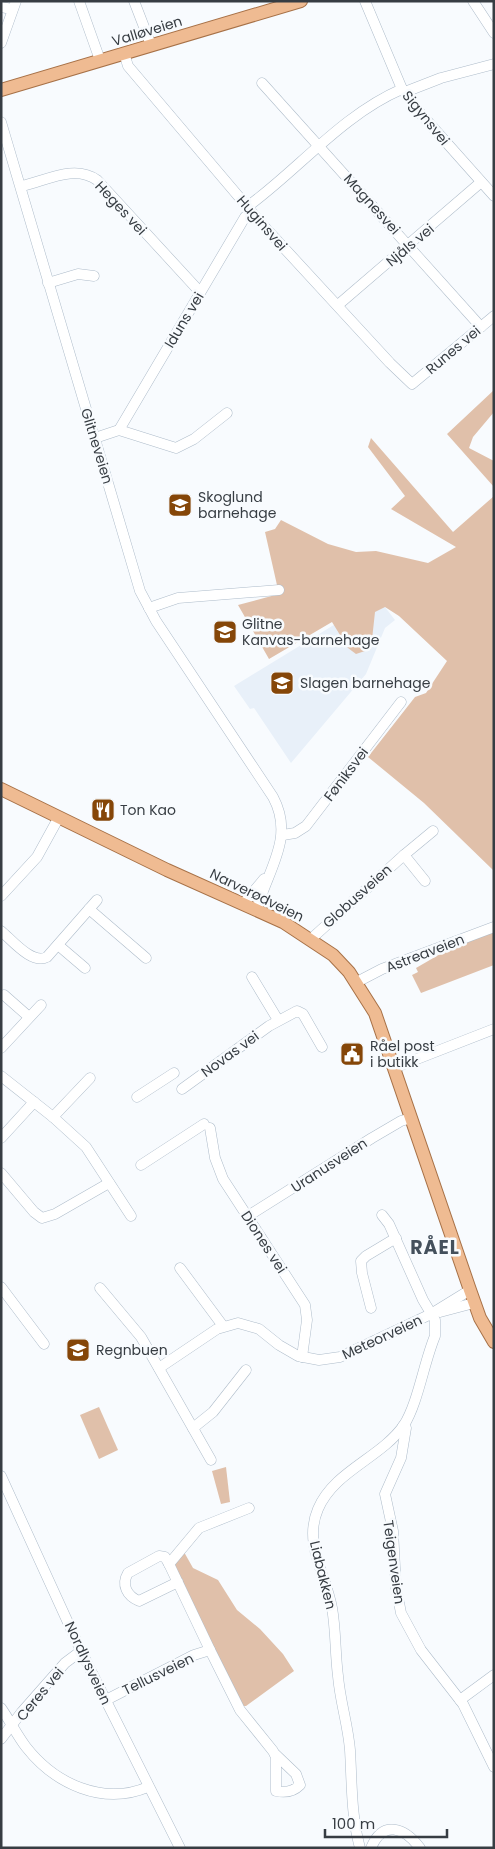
<svg xmlns="http://www.w3.org/2000/svg" width="495" height="1849" font-family="Poppins,sans-serif">
  <style>
    .built { fill: #e8f0f9 }
    .green { fill: #e0c0aa }
    .lines { fill: none; stroke-linecap: round; stroke-linejoin: round }
    .minor-casing { stroke: #aebcca; stroke-width: 11 }
    .major-casing { stroke: #a77147; stroke-width: 14 }
    .minor { stroke: #fff; stroke-width: 10 }
    .major { stroke: #efbb92; stroke-width: 12 }
    .labels { text-anchor: middle; stroke-width: 5; stroke-linejoin: round; paint-order: stroke }
    .street-label { font-size: 14px; fill: #373d43; stroke: #f8fbfe }
    .poi-label { font-size: 14px; fill: #373d43; stroke: #f8fbfe; text-anchor: start }
    .district-label { font-size: 19px; font-weight: bold; letter-spacing: 1px; fill: #44505c; stroke: #f8fbfe }
  </style>
  <rect width="100%" height="100%" fill="#f8fbfe"/>
  <!-- built -->
  <path class="built" d="M378,598L395,620L385,628L366,674L291,763L254,708L250,709L234,686Z"/>
  <!-- green -->
  <g class="green">
    <path d="M494,390V412L473,437L469,448L494,461V487L447,434Z"/>
    <path d="M371,438L453,532L494,496V871L424,803L368,757L415,697L426,693L447,661L399,616L385,607L375,612L371,649L356,654L348,648L332,622L269,659L238,605L279,594L265,532L275,529L281,520L328,544L356,552L376,551L428,563L456,547L391,509L405,496L368,447Z"/>
    <path d="M494,930V965L421,993L412,975L418,972L416,968L454,946Z"/>
    <path d="M99,1407L118,1450L99,1459L80,1415Z"/>
    <path d="M226,1467L230,1502L221,1504L212,1471Z"/>
    <path d="M184,1552L193,1568L218,1580L237,1610L260,1629L283,1654L294,1671L246,1706H243L173,1566Z"/>
  </g>
  <g class="lines">
    <!-- minor casing -->
    <g class="minor-casing">
      <g id="minor">
        <path d="M79,1L100,60"/>
        <path d="M134,1L151,45"/>
        <path d="M365,1L402,89L421,114L494,196"/>
        <path d="M473,1L494,33"/>
        <path d="M1,7L12,9"/>
        <path d="M1,43L16,1"/>
        <path d="M124,53L128,66L261,223L390,363L412,384L494,316"/>
        <path d="M262,83L481,327"/>
        <path d="M405,92L441,78L494,64"/>
        <path d="M1,122L140,591L156,621L273,797C295,838 268,869 257,909"/>
        <path d="M22,186C46,181 74,164 97,180L200,292"/>
        <path d="M247,207C299,169 342,115 402,89"/>
        <path d="M48,283L78,274L94,276"/>
        <path d="M338,305L480,183"/>
        <path d="M119,430L176,448L194,439L227,413"/>
        <path d="M95,438L119,430L245,217L252,213"/>
        <path d="M149,608L178,598L279,590"/>
        <path d="M283,835L295,833L306,826L401,702"/>
        <path d="M404,855L433,831"/>
        <path d="M1,896L37,857L59,817"/>
        <path d="M244,903L264,879"/>
        <path d="M89,909L146,958"/>
        <path d="M1,931C12,940 32,965 47,957L97,900"/>
        <path d="M311,939L404,855L425,881"/>
        <path d="M58,945L85,968"/>
        <path d="M252,977L278,1020"/>
        <path d="M357,982L382,969L494,927"/>
        <path d="M4,995L29,1017"/>
        <path d="M1,1048L41,1005"/>
        <path d="M394,1068L494,1029"/>
        <path d="M1,1076L53,1117L86,1147L131,1216"/>
        <path d="M182,1089L269,1026L297,1011L303,1014L322,1047"/>
        <path d="M137,1097L174,1073"/>
        <path d="M53,1117L90,1078"/>
        <path d="M210,1128L215,1158L223,1179L305,1305L307,1320L302,1357"/>
        <path d="M1,1138L34,1102"/>
        <path d="M141,1165L204,1124"/>
        <path d="M1,1173L34,1212L42,1218L55,1214L109,1183"/>
        <path d="M248,1216L372,1138L401,1121L411,1118"/>
        <path d="M180,1268L223,1326"/>
        <path d="M1,1287L44,1344"/>
        <path d="M100,1288L141,1337L211,1460"/>
        <path d="M371,1308L362,1273L361,1261L366,1256L396,1238"/>
        <path d="M440,1312L474,1303"/>
        <path d="M159,1368L217,1329L238,1323L259,1329L279,1345L298,1356L319,1360L340,1357L431,1314L470,1290"/>
        <path d="M403,1426L406,1428L401,1458L385,1494L393,1531L396,1587L401,1613L421,1650L463,1704L494,1767"/>
        <path d="M193,1428L213,1412L246,1370"/>
        <path d="M1,1476L81,1651L180,1848"/>
        <path d="M169,1564L199,1528L249,1508"/>
        <path d="M178,1582L139,1601C127,1596 121,1585 128,1573L159,1556L165,1557L169,1564L210,1650"/>
        <path d="M106,1700L194,1655L210,1650L240,1710L273,1751L276,1757V1791C285,1793 293,1792 300,1785L296,1774L274,1753"/>
        <path d="M460,1700L494,1675"/>
        <path d="M1,1708C10,1721 17,1735 26,1747C55,1784 103,1806 148,1787"/>
        <path d="M1,1739L21,1713L65,1663L81,1651"/>
        <path d="M360,1848C351,1815 352,1783 350,1750C348,1725 340,1701 338,1676C335,1653 336,1630 332,1608C326,1574 303,1544 318,1509C334,1471 381,1458 404,1425C418,1403 424,1362 435,1336V1320L423,1300L389,1224L382,1215"/>
        <path d="M371,1848C383,1819 405,1828 420,1848"/>
      </g>
    </g>
    <!-- major casing -->
    <g class="major-casing">
      <g id="major">
        <path d="M1,90L301,1"/>
        <path d="M1,789L167,870L283,922L333,955L349,972L375,1013L470,1290L480,1318L494,1342"/>
      </g>
    </g>
    <!-- minor -->
    <use href="#minor" class="minor"/>
    <!-- major -->
    <use href="#major" class="major"/>
  </g>
  <!-- icons -->
  <defs>
    <g id="school-square" transform="scale(1.25)"><rect x="-9" y="-9" width="18" height="18" rx="4" fill="#854608" stroke="#f8fbfe"/><path d="M0-5L7-2L0 1L-7-2ZM-4 1L0 2.5L4 1V4Q0 6-4 4Z" fill="#fff"/></g>
    <g id="restaurant-square" transform="scale(1.25)"><rect x="-9" y="-9" width="18" height="18" rx="4" fill="#854608" stroke="#f8fbfe"/><path d="M-5-6h1v4h1v-4h1v4h1v-4h1v5L-1.5 .5V6h-2V.5L-5-1ZM5-6V6H3V1.5H1.5Q1.5-4 5-6Z" fill="#fff"/></g>
    <g id="civic-square" transform="scale(1.25)"><rect x="-9" y="-9" width="18" height="18" rx="4" fill="#854608" stroke="#f8fbfe"/><path d="M-.6-6.5H3V-4.5H.6V-3L4-1V1h2V6H-6V1h2V-1L-.6-3ZM-1.2 2.5V6h2.4V2.5Z" fill="#fff"/></g>
  </defs>
  <g fill-rule="evenodd">
    <use href="#school-square" x="180" y="505"/>
    <use href="#school-square" x="225" y="632"/>
    <use href="#school-square" x="282" y="683"/>
    <use href="#restaurant-square" x="103" y="810"/>
    <use href="#civic-square" x="352" y="1054"/>
    <use href="#school-square" x="78" y="1350"/>
  </g>
  <g class="labels">
    <!-- street labels -->
    <g class="street-label">
      <text transform="translate(147 31) rotate(-17)" y="5">Valløveien</text>
      <text transform="translate(426 118) rotate(51)" y="5">Sigynsvei</text>
      <text transform="translate(372 204) rotate(48)" y="5">Magnesvei</text>
      <text transform="translate(121 208) rotate(47)" y="5">Heges vei</text>
      <text transform="translate(262 223) rotate(49)" y="5">Huginsvei</text>
      <text transform="translate(410 245) rotate(-40)" y="5">Njåls vei</text>
      <text transform="translate(184 320) rotate(-59)" y="5">Iduns vei</text>
      <text transform="translate(453 350) rotate(-40)" y="5">Runes vei</text>
      <text transform="translate(97 446) rotate(73)" y="5">Glitneveien</text>
      <text transform="translate(346 774) rotate(-53)" y="5">Føniksvei</text>
      <text transform="translate(257 895) rotate(26)" y="5">Narverødveien</text>
      <text transform="translate(357 896) rotate(-42)" y="5">Globusveien</text>
      <text transform="translate(425 953) rotate(-21)" y="5">Astreaveien</text>
      <text transform="translate(230 1054) rotate(-36)" y="5">Novas vei</text>
      <text transform="translate(329 1165) rotate(-33)" y="5">Uranusveien</text>
      <text transform="translate(264 1242) rotate(57)" y="5">Diones vei</text>
      <text transform="translate(382 1337) rotate(-25)" y="5">Meteorveien</text>
      <text transform="translate(394 1562) rotate(82)" y="5">Teigenveien</text>
      <text transform="translate(323 1575) rotate(76)" y="5">Liabakken</text>
      <text transform="translate(88 1663) rotate(65)" y="5">Nordlysveien</text>
      <text transform="translate(158 1674) rotate(-26)" y="5">Tellusveien</text>
      <text transform="translate(40 1694) rotate(-50)" y="5">Ceres vei</text>
    </g>
    <!-- poi labels -->
    <g class="poi-label">
      <text x="198" y="502">Skoglund<tspan x="198" dy="16">barnehage</tspan></text>
      <text x="242" y="629">Glitne<tspan x="242" dy="16">Kanvas-barnehage</tspan></text>
      <text x="300" y="688">Slagen barnehage</text>
      <text x="120" y="815">Ton Kao</text>
      <text x="370" y="1051">Råel post<tspan x="370" dy="16">i butikk</tspan></text>
      <text x="96" y="1355">Regnbuen</text>
    </g>
    <!-- district labels -->
    <g class="district-label">
      <text x="435" y="1254">RÅEL</text>
    </g>
  </g>
  <!-- border -->
  <rect width="495" height="1849" fill="none" stroke="#373d43" stroke-width="5"/>
  <!-- scale -->
  <path d="M325 1829v8h122v-8" fill="none" stroke="#373d43" stroke-width="2.5"/>
  <text x="332" y="1829" font-size="15" fill="#373d43" stroke="#f8fbfe" stroke-width="4" paint-order="stroke">100 m</text>
</svg>
